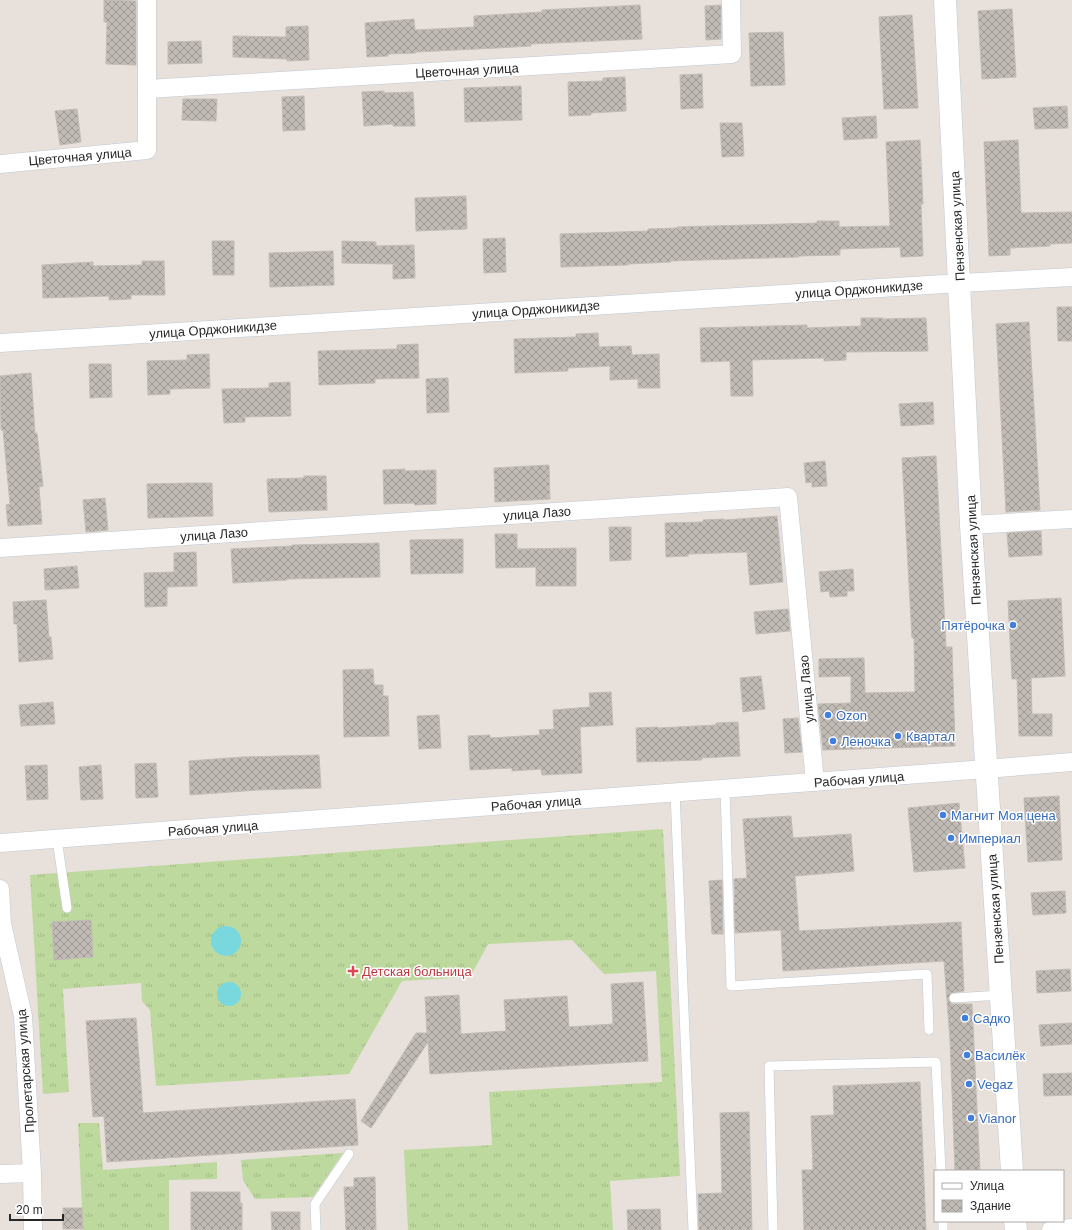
<svg xmlns="http://www.w3.org/2000/svg" width="1072" height="1230" font-family="Helvetica,sans-serif">
  <style>
    .grass { fill: url(#grass-tufts) }
    .water { fill: #79d7de }
    .building { fill: url(#building-cross-hatch); stroke: #c3bbb5 }
    .lines { fill: none; stroke-linecap: round; stroke-linejoin: round }
    .service-casing { stroke: #c2c8d0; stroke-width: 10 }
    .minor-casing { stroke: #c2c8d0; stroke-width: 19 }
    .tertiary-casing { stroke: #c2c8d0; stroke-width: 23 }
    .service { stroke: #fff; stroke-width: 9 }
    .minor { stroke: #fff; stroke-width: 18 }
    .tertiary { stroke: #fff; stroke-width: 22 }
    .shop-dot { fill: #3f7fe0; stroke: #fff; stroke-width: 1.5 }
    .health-dot { fill: #e0444e; stroke: #fff; stroke-width: 1.5 }
    .labels { text-anchor: middle; stroke-width: 3; stroke-linejoin: round; paint-order: stroke }
    .street-label { font-size: 13px; fill: #272727; stroke: #fff }
    .shop-label { font-size: 13px; fill: #366cbe; stroke: #fff; text-anchor: start }
    .health-label { font-size: 13px; fill: #be3a42; stroke: #fff; text-anchor: start }
  </style>
  <defs>
    <pattern id="grass-tufts" width="24" height="20" patternUnits="userSpaceOnUse"><rect width="24" height="20" fill="#bdd99d"/><path d="M3 7l-1-3M5 7V3M7 7l1-3M15 17l-1-3M17 17v-4M19 17l1-3" fill="none" stroke="#a2ba87"/></pattern>
    <pattern id="building-cross-hatch" width="8" height="8" patternUnits="userSpaceOnUse"><rect width="8" height="8" fill="#c1bbb6"/><path d="M0 0l8 8M0 8l8-8" fill="none" stroke="#9d9894"/></pattern>
  </defs>
  <rect width="100%" height="100%" fill="#e8e0db"/>
  <!-- grass -->
  <g class="grass">
    <path d="M663,829L680,1176L610,1181L613,1230H408L404,1150L492,1145L489,1092L662,1082L656,971L604,974L572,940L488,944L470,977L402,981L349,1074L156,1086L150,1010L142,1001L141,983L63,989L69,1092L43,1094L30,875Z"/>
    <path d="M78,1123H99L103,1170L217,1162V1179L169,1180V1230H83Z"/>
    <path d="M343,1153L313,1197L255,1199L243,1180L241,1160Z"/>
  </g>
  <!-- water -->
  <g class="water">
    <circle cx="226" cy="941" r="15"/>
    <circle cx="229" cy="994" r="12"/>
  </g>
  <!-- building -->
  <g class="building">
    <path d="M104,0L136,1V65L106,64L107,22H104Z"/>
    <path d="M640,5L642,39L531,44V46L497,48L416,52V53L388,54V56L367,57L365,23L414,19L415,30L474,27V16L542,12V10Z"/>
    <path d="M721,5V39L706,40L705,6Z"/>
    <path d="M1012,9L1016,77L982,79L978,11Z"/>
    <path d="M912,15L918,108L884,109L879,17Z"/>
    <path d="M308,26L309,60L287,61V59L233,57V36L286,37V27Z"/>
    <path d="M783,32L785,85L751,86L749,33Z"/>
    <path d="M201,41L202,63L168,64V42Z"/>
    <path d="M702,74L703,108L681,109L680,75Z"/>
    <path d="M625,77L626,111L591,113V115L569,116L568,82L603,81V78Z"/>
    <path d="M521,86L522,120L465,122L464,88Z"/>
    <path d="M384,91V93L413,92L415,126H393V124L364,126L362,92Z"/>
    <path d="M304,96L305,130L283,131L282,97Z"/>
    <path d="M183,99H217L216,121L182,120Z"/>
    <path d="M1067,106L1068,128L1035,129L1033,108Z"/>
    <path d="M77,109L81,142L60,145L55,111Z"/>
    <path d="M876,116L877,138L844,140L842,118Z"/>
    <path d="M720,123H742L744,156L722,157Z"/>
    <path d="M920,140L923,204H921L923,256L901,257L900,247L840,249V255L799,256V257L671,261V262L628,264V265L561,267L560,234L648,231V229L677,228V227L817,223V221H839V227L890,226L886,142Z"/>
    <path d="M1018,140L1021,213L1072,212V243L1050,244V246L1010,248V255L989,256L984,142Z"/>
    <path d="M466,196L467,229L416,231L415,198Z"/>
    <path d="M505,238L506,272L484,273L483,239Z"/>
    <path d="M212,241H234V275H213Z"/>
    <path d="M342,241L376,242V246L414,245L415,278L393,279V264L342,263Z"/>
    <path d="M333,251L334,285L270,287L269,253Z"/>
    <path d="M142,261H164L165,295H131V299L109,300V296L43,298L42,265L93,262V266L142,265Z"/>
    <path d="M1057,307H1072V341H1058Z"/>
    <path d="M861,318H883V319L926,318L928,351L846,352V360L824,361V358L752,360L753,396H731L730,361L701,362L700,328L807,325V328L861,326Z"/>
    <path d="M1029,322L1040,510L1006,512L996,324Z"/>
    <path d="M598,333L599,347L631,346L632,355L659,354L660,388H638V379L610,380V366L568,368V371L515,373L514,339L576,337V334Z"/>
    <path d="M418,344L419,378L375,379V383L319,385L318,351L397,349V345Z"/>
    <path d="M209,354L210,388L170,389V394L148,395L147,361L187,360V355Z"/>
    <path d="M89,364H111L112,397L90,398Z"/>
    <path d="M31,373L35,433H37L43,486L39,487L42,524L8,526L6,505L10,504L3,430H1L0,376Z"/>
    <path d="M448,378L449,412L427,413L426,379Z"/>
    <path d="M290,382L291,416L245,417V422L224,423L222,389L269,388V383Z"/>
    <path d="M933,402L934,424L901,426L899,404Z"/>
    <path d="M936,456L946,647H952L955,746L823,750L818,704L851,703V676L819,677V659L864,658L865,693L915,692L914,638H912L902,458Z"/>
    <path d="M825,461L827,486L812,487V482L806,483L804,463Z"/>
    <path d="M549,465L550,499L495,502L494,468Z"/>
    <path d="M405,469V471L436,470V504L415,505L414,503L384,504L383,470Z"/>
    <path d="M304,476H326L327,510L269,512L267,479L304,478Z"/>
    <path d="M190,483H212L213,516L148,518L147,484Z"/>
    <path d="M105,498L108,530L86,532L83,500Z"/>
    <path d="M777,516L783,582L750,585L747,552L688,554V556L666,557L665,523L703,522V520L724,519L725,520Z"/>
    <path d="M609,527H631V560L610,561Z"/>
    <path d="M1041,531L1042,555L1009,557L1007,533Z"/>
    <path d="M495,534H517V549L576,548V586H536V567L496,568Z"/>
    <path d="M463,539V573L411,574L410,540Z"/>
    <path d="M379,543L380,577L287,579V580L233,583L231,549L292,546V545Z"/>
    <path d="M196,552L197,586L167,587V606L145,607L144,573L174,572V553Z"/>
    <path d="M77,566L79,588L45,590L44,569Z"/>
    <path d="M853,569L854,591H847V596L830,597L829,591L821,592L819,572Z"/>
    <path d="M1061,598L1065,676L1031,678L1032,714H1052V736H1019L1017,679H1012L1008,601Z"/>
    <path d="M46,600L49,637H51L53,659L19,662L17,624H14L13,602Z"/>
    <path d="M788,609L790,631L756,634L754,612Z"/>
    <path d="M373,669L374,685H383V696H388L389,736L344,737L343,670Z"/>
    <path d="M761,676L765,709L743,712L740,678Z"/>
    <path d="M611,692L613,725L580,727L582,773L542,775L541,769L512,771V768L470,770L468,736L490,735V738L540,735L539,730L554,729L553,710L590,707L589,693Z"/>
    <path d="M53,702L55,724L21,726L19,705Z"/>
    <path d="M439,715L441,748L419,749L417,716Z"/>
    <path d="M798,718L802,752L785,753L783,719Z"/>
    <path d="M738,722L740,756L701,758L702,760L637,762L636,728L658,727V728L716,725V723Z"/>
    <path d="M319,755L321,788L258,790L190,795L189,761L243,757Z"/>
    <path d="M156,763L158,797L136,798L135,764Z"/>
    <path d="M47,765L48,799L27,800L25,766Z"/>
    <path d="M101,765L103,799L81,800L79,767Z"/>
    <path d="M1059,796L1062,860L1028,862L1024,798Z"/>
    <path d="M959,803L965,868L914,872L908,808Z"/>
    <path d="M791,816L793,838L851,834L854,871L795,876L799,931L961,922L964,991L951,993L948,999L952,1004H972L980,1171H955L950,1040L944,961L783,971L781,930L735,933L734,879L747,878L743,819Z"/>
    <path d="M722,880L723,934H712L709,881Z"/>
    <path d="M1065,891L1066,913L1033,915L1031,893Z"/>
    <path d="M91,920L93,957L54,960L52,922Z"/>
    <path d="M1070,969L1071,991L1037,993L1036,971Z"/>
    <path d="M643,982L648,1061L430,1074L428,1042L371,1128L361,1121L416,1033H427L425,997L459,995L461,1034L506,1031L504,1000L567,996L569,1027L613,1024L611,984Z"/>
    <path d="M136,1018L143,1113L355,1099L358,1145L107,1162L104,1116L93,1117L86,1021Z"/>
    <path d="M1072,1023V1044L1041,1046L1039,1025Z"/>
    <path d="M1072,1073V1095L1044,1096L1043,1074Z"/>
    <path d="M920,1082L926,1230H804L802,1170H813L811,1116L834,1115L833,1086Z"/>
    <path d="M749,1112L752,1230H699L698,1194L722,1193L720,1113Z"/>
    <path d="M375,1177L376,1230H346L344,1187H354V1178Z"/>
    <path d="M191,1192H240V1203H242V1230H191Z"/>
    <path d="M63,1208H82L83,1229H63Z"/>
    <path d="M660,1209L661,1230H628L627,1210Z"/>
    <path d="M271,1212H300V1230H272Z"/>
  </g>
  <g class="lines">
    <!-- service casing -->
    <g class="service-casing">
      <g id="service">
        <path d="M725,788L731,986L927,974L929,1030"/>
        <path d="M675,792L693,1230"/>
        <path d="M57,839L67,908"/>
        <path d="M954,998L1001,995"/>
        <path d="M943,1221V1230"/>
        <path d="M316,1230L315,1204L349,1154"/>
        <path d="M773,1230L769,1066L936,1062L941,1171"/>
      </g>
    </g>
    <!-- minor casing -->
    <g class="minor-casing">
      <g id="minor">
        <path d="M147,0V89L732,54L731,0"/>
        <path d="M0,164L147,150V89"/>
        <path d="M0,343L960,283L1072,277"/>
        <path d="M971,525L1072,519"/>
        <path d="M0,548L788,497L815,782"/>
        <path d="M0,843L986,769L1072,762"/>
        <path d="M0,889L2,924L23,1016L32,1173L33,1230"/>
        <path d="M0,1174L32,1173"/>
        <path d="M1051,1230L1072,1228"/>
      </g>
    </g>
    <!-- tertiary casing -->
    <g class="tertiary-casing">
      <g id="tertiary">
        <path d="M945,0L971,525L1012,1171"/>
        <path d="M1015,1221L1016,1230"/>
      </g>
    </g>
    <!-- service -->
    <use href="#service" class="service"/>
    <!-- minor -->
    <use href="#minor" class="minor"/>
    <!-- tertiary -->
    <use href="#tertiary" class="tertiary"/>
  </g>
  <!-- markers -->
  <g class="shop-dot">
    <circle cx="1013" cy="625" r="4"/>
    <circle cx="828" cy="715" r="4"/>
    <circle cx="898" cy="736" r="4"/>
    <circle cx="833" cy="741" r="4"/>
    <circle cx="943" cy="815" r="4"/>
    <circle cx="951" cy="838" r="4"/>
    <circle cx="965" cy="1018" r="4"/>
    <circle cx="967" cy="1055" r="4"/>
    <circle cx="969" cy="1084" r="4"/>
    <circle cx="971" cy="1118" r="4"/>
  </g>
  <path class="health-dot" d="M351 965h4v4h4v4h-4v4h-4v-4h-4v-4h4z"/>
  <g class="labels">
    <!-- street labels -->
    <g class="street-label">
      <text transform="translate(467 70) rotate(-3)" y="5">Цветочная улица</text>
      <text transform="translate(80 156) rotate(-5)" y="5">Цветочная улица</text>
      <text transform="translate(957 226) rotate(-93)" y="5">Пензенская улица</text>
      <text transform="translate(859 289) rotate(-4)" y="5">улица Орджоникидзе</text>
      <text transform="translate(536 309) rotate(-4)" y="5">улица Орджоникидзе</text>
      <text transform="translate(213 329) rotate(-4)" y="5">улица Орджоникидзе</text>
      <text transform="translate(537 513) rotate(-4)" y="5">улица Лазо</text>
      <text transform="translate(214 534) rotate(-4)" y="5">улица Лазо</text>
      <text transform="translate(973 550) rotate(-93)" y="5">Пензенская улица</text>
      <text transform="translate(806 689) rotate(-95)" y="5">улица Лазо</text>
      <text transform="translate(859 779) rotate(-4)" y="5">Рабочая улица</text>
      <text transform="translate(536 803) rotate(-4)" y="5">Рабочая улица</text>
      <text transform="translate(213 828) rotate(-4)" y="5">Рабочая улица</text>
      <text transform="translate(995 909) rotate(-94)" y="5">Пензенская улица</text>
      <text transform="translate(25 1071) rotate(-94)" y="5">Пролетарская улица</text>
    </g>
    <!-- shop labels -->
    <g class="shop-label">
      <text x="1005" y="630" text-anchor="end">Пятёрочка</text>
      <text x="836" y="720">Ozon</text>
      <text x="906" y="741">Квартал</text>
      <text x="841" y="746">Леночка</text>
      <text x="951" y="820">Магнит Моя цена</text>
      <text x="959" y="843">Империал</text>
      <text x="973" y="1023">Садко</text>
      <text x="975" y="1060">Василёк</text>
      <text x="977" y="1089">Vegaz</text>
      <text x="979" y="1123">Vianor</text>
    </g>
    <!-- health labels -->
    <g class="health-label">
      <text x="362" y="976">Детская больница</text>
    </g>
  </g>
  <!-- legend -->
  <rect x="934" y="1170" width="130" height="52" fill="#ffffff" stroke="#a9a9a9"/>
  <rect x="942" y="1183" width="20" height="6" fill="#ffffff" stroke="#a9a9a9"/>
  <text x="970" y="1190" font-size="12" fill="#272727">Улица</text>
  <rect x="942" y="1200" width="20" height="12" fill="url(#building-cross-hatch)" stroke="#a9a9a9"/>
  <text x="970" y="1210" font-size="12" fill="#272727">Здание</text>
  <!-- scale -->
  <path d="M10 1214v6h53v-6" fill="none" stroke="#272727" stroke-width="2"/>
  <text x="16" y="1214" font-size="12" fill="#272727" stroke="#ffffff" stroke-width="3" paint-order="stroke">20 m</text>
</svg>
